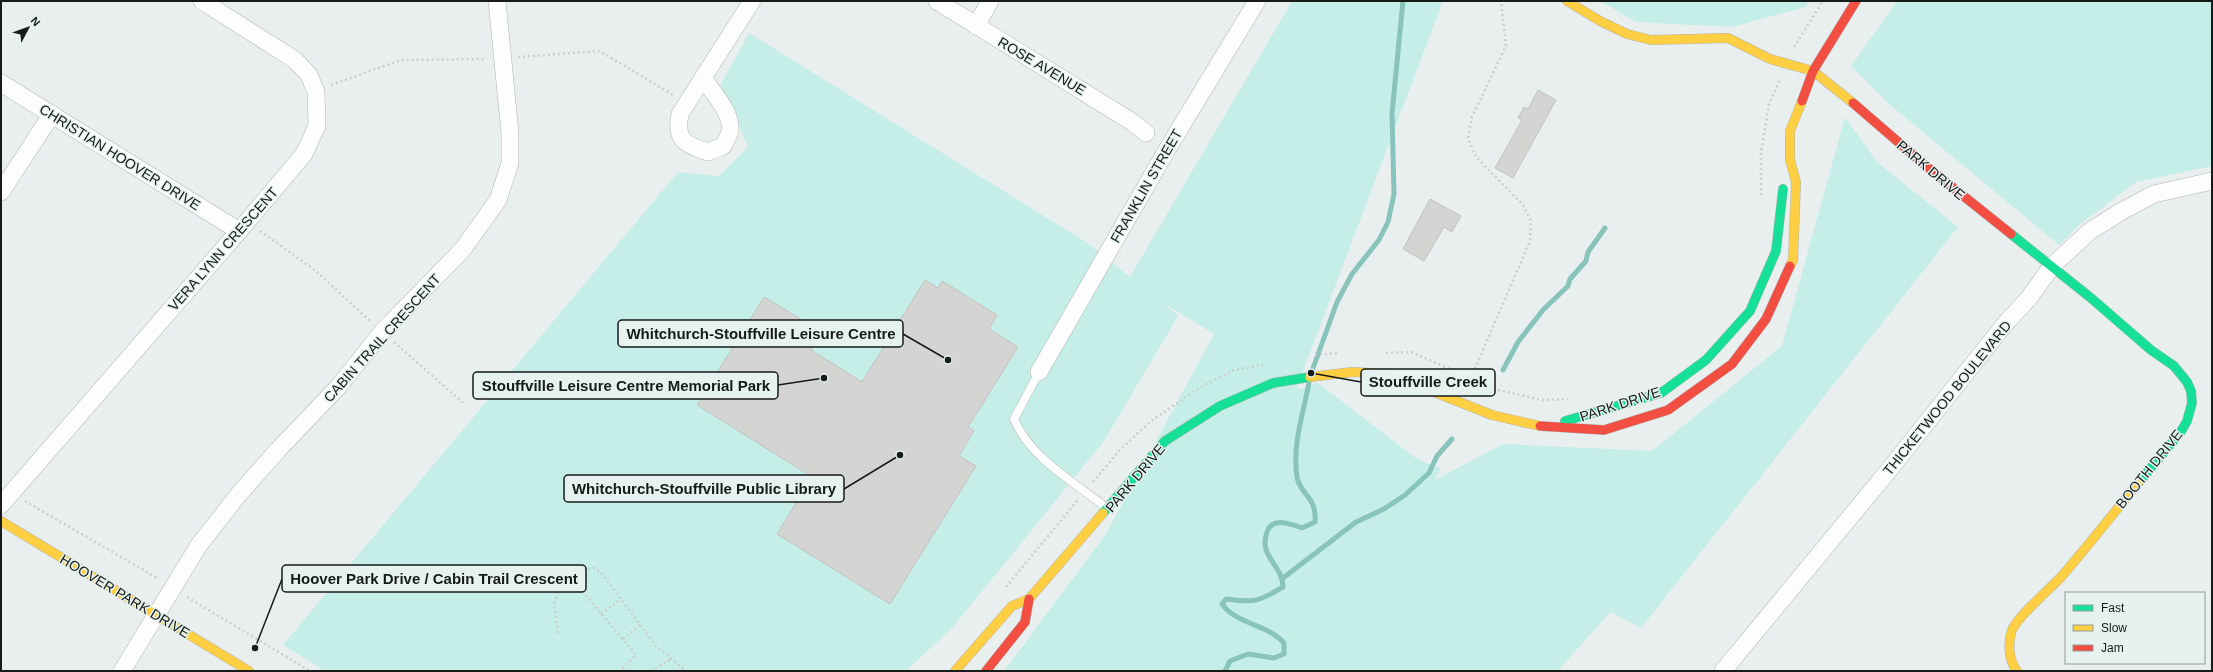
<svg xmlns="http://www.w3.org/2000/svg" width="2213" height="672" font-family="Arial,sans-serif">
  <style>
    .green { fill: #c6eee8 }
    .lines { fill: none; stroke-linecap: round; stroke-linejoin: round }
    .stream { stroke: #88c4bc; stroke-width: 5 }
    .building { fill: #d4d5d3; stroke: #c1c2c1 }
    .lane-casing { stroke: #b0b4b4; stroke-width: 9 }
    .street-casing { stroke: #b0b4b4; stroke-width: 18 }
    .fast-casing { stroke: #b0b4b4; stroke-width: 10 }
    .slow-casing { stroke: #b0b4b4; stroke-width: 10 }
    .jam-casing { stroke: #b0b4b4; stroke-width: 10 }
    .path { stroke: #cbcecd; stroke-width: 2.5; stroke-dasharray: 2 3; stroke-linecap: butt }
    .lane { stroke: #fcfdfc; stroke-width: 8 }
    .street { stroke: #fcfdfc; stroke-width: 17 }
    .fast { stroke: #16e098; stroke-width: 9 }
    .slow { stroke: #ffcf43; stroke-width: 9 }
    .jam { stroke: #f24e42; stroke-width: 9 }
    .labels { text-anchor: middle; stroke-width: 3; stroke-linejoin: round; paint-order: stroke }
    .street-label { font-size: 14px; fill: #161a19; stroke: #e6f2f0 }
    .leader { fill: none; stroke: #161a19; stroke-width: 1.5 }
    .callout-dot { fill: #161a19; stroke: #e6f2f0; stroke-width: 1.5 }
    .callout { fill: #e6f2f0; stroke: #161a19; stroke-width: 1.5 }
    .callout-label { font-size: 15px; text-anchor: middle; font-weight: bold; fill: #161a19 }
  </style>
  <rect width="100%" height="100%" fill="#e9efee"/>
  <!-- green -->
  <g class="green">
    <path d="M1292,1H1443L1297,387L1300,389L1318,383L1417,459L1441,468L1435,480L1503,444L1652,451L1782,346L1845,117L1877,162L1958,227L1641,628L1610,612L1558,671H1004L1106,534L1214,334L1163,303L1178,316L1104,441L953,627L906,671H325L283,645L678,172L719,176L748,147L721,84L749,33L1089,244L1130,277Z"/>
    <path d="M1600,1H1810L1806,7L1732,27L1636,22Z"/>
    <path d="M1897,1H2210L2212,2V166L2136,182L2079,225L2059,245L1888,103L1851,66Z"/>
  </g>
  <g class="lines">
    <!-- stream -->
    <g class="stream">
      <path d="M1503,370L1518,342L1543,310L1568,286L1570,279L1586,261L1588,252L1605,228"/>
      <path d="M1312,371L1337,302L1352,274L1379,240L1388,222L1394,194L1392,113L1403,1"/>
      <path d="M1283,578L1356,522L1384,509L1405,495L1429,473L1437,456L1452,439"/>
      <path d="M1225,671L1230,661L1248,654L1274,658L1284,654V643C1268,624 1237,625 1222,604L1226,599C1255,603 1258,602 1283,587C1283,565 1258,557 1267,532C1273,516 1290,524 1302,528L1315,522C1317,496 1300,495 1297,477C1292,446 1303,414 1309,383"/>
    </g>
  </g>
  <!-- building -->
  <g class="building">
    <path d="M1538,90L1556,100L1513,178L1495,168L1522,120L1518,118L1524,107L1528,109Z"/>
    <path d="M1430,199L1461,216L1452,232L1444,227L1424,261L1403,249Z"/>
    <path d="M925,280L938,288L942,281L997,315L989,329L1018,347L968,427L974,431L959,456L976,466L890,604L777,534L812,477L697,405L764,297L822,332L811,350L862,382Z"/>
  </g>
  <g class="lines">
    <!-- lane casing -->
    <g class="lane-casing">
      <path id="lane" d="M1039,372L1014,419C1030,458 1074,482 1107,508"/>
    </g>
    <!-- street casing -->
    <g class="street-casing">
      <g id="street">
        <path d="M937,1L1132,122L1146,133"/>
        <path d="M976,26L990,1"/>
        <path d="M703,78C713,93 732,112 730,131C729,136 725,142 723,146L708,152C684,145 675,139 680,114L752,1"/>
        <path d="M1,83L239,231"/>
        <path d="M1,192L52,114"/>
        <path d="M1039,372L1168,148L1257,1"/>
        <path d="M1,505L239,231L304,154L317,126L316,92L309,75L295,60L202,1"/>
        <path d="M122,671L199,545L239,494L278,450L339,386L382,332L463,249L498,200L510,163V133L497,1"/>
        <path d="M1723,671L1889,470L2005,324L2029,298L2052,266L2090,231L2122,211L2154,194L2212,181"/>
      </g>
    </g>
    <!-- fast casing -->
    <g class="fast-casing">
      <g id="fast">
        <path d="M2011,234L2091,298L2151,350L2174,366L2187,382L2191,391L2192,403L2187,421L2180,433L2139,482"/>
        <path d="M1565,421L1661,393L1706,360L1750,311L1776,251L1783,189"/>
        <path d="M1103,513L1165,441L1220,406L1273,383L1310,377"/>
      </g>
    </g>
    <!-- slow casing -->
    <g class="slow-casing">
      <g id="slow">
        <path d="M1567,1L1600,21L1627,34L1651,40L1728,38L1770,59L1813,71L1853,103"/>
        <path d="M1790,266L1793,260L1796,182L1790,160V131L1802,101"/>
        <path d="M1310,377L1352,372L1389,374L1492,415L1540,426"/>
        <path d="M1,521L249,671"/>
        <path d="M955,671L1012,606L1029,599L1103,513"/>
        <path d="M2017,671C2009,661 2008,646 2011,633C2014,619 2050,589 2061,577C2088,546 2113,514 2139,482"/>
      </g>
    </g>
    <!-- jam casing -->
    <g class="jam-casing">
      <g id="jam">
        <path d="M1802,101L1813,71L1856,1"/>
        <path d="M1853,103L1926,166L2011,234"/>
        <path d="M1540,426L1604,430L1668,410L1732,364L1766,319L1790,266"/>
        <path d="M986,671L1025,622L1029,599"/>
      </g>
    </g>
    <!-- path -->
    <g class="path">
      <path d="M1794,47L1823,1"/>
      <path d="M518,57L600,51L673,95"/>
      <path d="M331,85L401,60L487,59"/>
      <path d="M1761,195V152L1769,105L1779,81"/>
      <path d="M260,231L316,271L371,322"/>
      <path d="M394,342L463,403"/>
      <path d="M1386,353L1411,352L1498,390L1542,400L1568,399"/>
      <path d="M1315,355L1337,353"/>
      <path d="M1471,378L1530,241L1531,221L1523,205L1476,157L1468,138L1472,117L1506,46L1501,1"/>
      <path d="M1093,482L1119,451L1151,421L1199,388L1234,370L1263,365"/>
      <path d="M25,501L157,578"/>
      <path d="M573,580L636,655L623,668L626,671"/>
      <path d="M1006,587L1078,500"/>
      <path d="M187,597L310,671"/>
      <path d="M601,614L621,599"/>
      <path d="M558,633L554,603L558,592L587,569L594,568L601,572L656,646L686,671"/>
      <path d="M623,639L640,625"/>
      <path d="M651,671L671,659"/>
    </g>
    <!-- lane -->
    <use href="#lane" class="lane"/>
    <!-- street -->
    <use href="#street" class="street"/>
    <!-- fast -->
    <use href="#fast" class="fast"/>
    <!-- slow -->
    <use href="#slow" class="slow"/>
    <!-- jam -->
    <use href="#jam" class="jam"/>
  </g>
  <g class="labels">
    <!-- street labels -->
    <g class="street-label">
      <text transform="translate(1042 66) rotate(31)" y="5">ROSE AVENUE</text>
      <text transform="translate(120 157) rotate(32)" y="5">CHRISTIAN HOOVER DRIVE</text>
      <text transform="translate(1931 170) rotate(40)" y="5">PARK DRIVE</text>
      <text transform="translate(1146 186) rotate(-60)" y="5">FRANKLIN STREET</text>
      <text transform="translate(223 249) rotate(-49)" y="5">VERA LYNN CRESCENT</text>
      <text transform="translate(382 338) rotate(-48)" y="5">CABIN TRAIL CRESCENT</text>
      <text transform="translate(1947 398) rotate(-51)" y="5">THICKETWOOD BOULEVARD</text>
      <text transform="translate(1620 404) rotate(-18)" y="5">PARK DRIVE</text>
      <text transform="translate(2149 469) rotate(-51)" y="5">BOOTH DRIVE</text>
      <text transform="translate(1135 478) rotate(-50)" y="5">PARK DRIVE</text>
      <text transform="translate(125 596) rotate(31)" y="5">HOOVER PARK DRIVE</text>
    </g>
  </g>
  <!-- callouts -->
  <path class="leader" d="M948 360L903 334M1311 373L1361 382M824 378L778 385M900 455L844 489M255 648L282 579"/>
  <g class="callout-dot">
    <circle cx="948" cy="360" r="4"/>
    <circle cx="1311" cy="373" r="4"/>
    <circle cx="824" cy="378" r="4"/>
    <circle cx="900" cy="455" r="4"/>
    <circle cx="255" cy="648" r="4"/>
  </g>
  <g class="callout">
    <rect x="618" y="320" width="285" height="27" rx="4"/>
    <rect x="1361" y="369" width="134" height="27" rx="4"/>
    <rect x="473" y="372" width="305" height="27" rx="4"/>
    <rect x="564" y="475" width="280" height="27" rx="4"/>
    <rect x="282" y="565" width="304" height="27" rx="4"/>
  </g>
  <g class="callout-label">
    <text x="761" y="339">Whitchurch-Stouffville Leisure Centre</text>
    <text x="1428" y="387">Stouffville Creek</text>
    <text x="626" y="391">Stouffville Leisure Centre Memorial Park</text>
    <text x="704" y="494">Whitchurch-Stouffville Public Library</text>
    <text x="434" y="584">Hoover Park Drive / Cabin Trail Crescent</text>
  </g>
  <!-- border -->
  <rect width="2213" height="672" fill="none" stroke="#161a19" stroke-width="4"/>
  <!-- legend -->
  <rect x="2065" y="592" width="140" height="72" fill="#e6f2f0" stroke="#939c9a"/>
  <rect x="2073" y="605" width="20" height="6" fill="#16e098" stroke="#939c9a"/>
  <text x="2101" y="612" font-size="12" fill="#161a19">Fast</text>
  <rect x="2073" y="625" width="20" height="6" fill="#ffcf43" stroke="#939c9a"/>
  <text x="2101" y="632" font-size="12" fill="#161a19">Slow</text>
  <rect x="2073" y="645" width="20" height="6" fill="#f24e42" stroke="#939c9a"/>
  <text x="2101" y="652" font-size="12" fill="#161a19">Jam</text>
  <!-- north arrow -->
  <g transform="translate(28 28) rotate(49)" stroke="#e6f2f0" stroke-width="3" paint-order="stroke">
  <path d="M0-3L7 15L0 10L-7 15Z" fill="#161a19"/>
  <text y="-6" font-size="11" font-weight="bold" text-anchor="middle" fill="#161a19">N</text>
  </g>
</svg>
